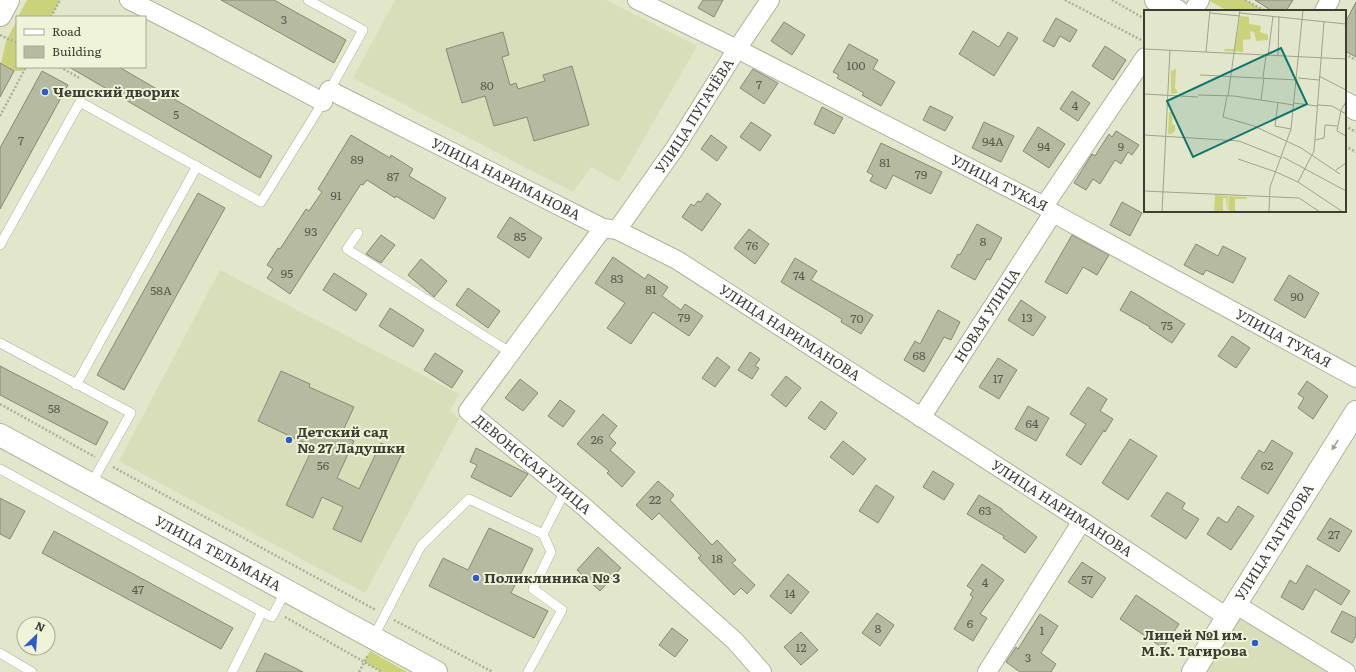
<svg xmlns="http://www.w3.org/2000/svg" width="1356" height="672" font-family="Literata,serif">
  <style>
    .built { fill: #d8ddba }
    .green { fill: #cad379 }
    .building { fill: #b6baa0; stroke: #878a71 }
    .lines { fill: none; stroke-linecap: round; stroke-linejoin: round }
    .lane-casing { stroke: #afb298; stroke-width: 10 }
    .street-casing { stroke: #afb298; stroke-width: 20 }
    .secondary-casing { stroke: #afb298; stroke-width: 24 }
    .primary-casing { stroke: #afb298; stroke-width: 24 }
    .path { stroke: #acaf99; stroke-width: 2.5; stroke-dasharray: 2 2; stroke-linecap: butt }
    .lane { stroke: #fff; stroke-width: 9 }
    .street { stroke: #fff; stroke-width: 18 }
    .secondary { stroke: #fff; stroke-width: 22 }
    .primary { stroke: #fff; stroke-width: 22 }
    .oneway { fill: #9e9e99 }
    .poi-dot { fill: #2c5cca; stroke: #eff3d8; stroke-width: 1.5 }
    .labels { text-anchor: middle; stroke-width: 4; stroke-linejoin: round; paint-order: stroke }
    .number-label { font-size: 12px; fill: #5a5c4e }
    .poi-label { font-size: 14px; font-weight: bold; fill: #3c3d33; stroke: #eff3d8; text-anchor: start }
    .street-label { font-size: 14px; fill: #3c3d33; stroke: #eff3d8 }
    .inset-road { fill: none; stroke: #a0a28e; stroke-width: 1 }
    .view { fill: #0f766e; fill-opacity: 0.15; stroke: #0f766e; stroke-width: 2 }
    .inset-edge { fill: none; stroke: #3c3d33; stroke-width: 2 }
  </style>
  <rect width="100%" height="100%" fill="#e2e6cb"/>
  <!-- built -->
  <g class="built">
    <path d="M395,0H606L697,46L619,182L591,167L573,192L353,78Z"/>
    <path d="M220,270L459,394L450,411L459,419L365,593L119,461Z"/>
    <path d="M1240,614L1335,672H1205Z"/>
  </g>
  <!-- green -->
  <g class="green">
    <path d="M27,0H60L51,17H18Z"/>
    <path d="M1208,0H1245L1265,11H1228Z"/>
    <path d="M17,20V67H26L23,71H14L1,64L6,41Z"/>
    <path d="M370,651L407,672H382L364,662Z"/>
  </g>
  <!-- building -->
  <g class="building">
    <path d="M221,0H274L346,40L334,63Z"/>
    <path d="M703,0H723L714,17L698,8Z"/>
    <path d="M1255,0H1293L1286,11H1272Z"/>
    <path d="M1356,2V57L1345,51V23Z"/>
    <path d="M1056,18L1077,30L1070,42L1060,36L1054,47L1043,41Z"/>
    <path d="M784,22L805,35L792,55L771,41Z"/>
    <path d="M973,31L999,47L1008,32L1018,38L994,76L959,54Z"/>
    <path d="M503,32L509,55L502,57L510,85L516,83L518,89L545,81L543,75L572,66L589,125L534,141L527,117L494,126L485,96L462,103L446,49Z"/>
    <path d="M849,44L878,60L873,69L895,82L881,106L862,95L864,93L837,78L839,75L833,72Z"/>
    <path d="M1105,46L1126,60L1113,80L1092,66Z"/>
    <path d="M0,63L14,71L0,97Z"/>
    <path d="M69,67H119L272,156L260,178Z"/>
    <path d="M753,69L778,83L764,104L740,88Z"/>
    <path d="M42,71L68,85L0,209V148Z"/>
    <path d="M1072,91L1090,103L1078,121L1060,109Z"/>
    <path d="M930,106L953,117L945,131L923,120Z"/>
    <path d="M822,107L843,118L834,134L814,124Z"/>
    <path d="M751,122L771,135L760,151L740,137Z"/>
    <path d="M984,122L1014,136L1001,162L972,148Z"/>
    <path d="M1038,127L1065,144L1049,168L1023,151Z"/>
    <path d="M1116,131L1139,145L1132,155L1128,152L1121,164L1115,160L1100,184L1093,179L1086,190L1074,183L1092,154L1095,156L1109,134L1112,137Z"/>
    <path d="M351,135L390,158L391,155L413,169L409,176L446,198L434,219L396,196L395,198L367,180L363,185L361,184L290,294L267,278L273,269L267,265L278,248L280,249L306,209L309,211L322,192L318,189Z"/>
    <path d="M711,135L727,147L717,161L701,149Z"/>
    <path d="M881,143L942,172L931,194L893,175L886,189L870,181L873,175L867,172Z"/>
    <path d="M198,193L225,208L124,390L97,375Z"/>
    <path d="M707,193L721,204L702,231L682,217L691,204L694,206L698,201L701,202Z"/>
    <path d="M1122,202L1142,213L1130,236L1110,225Z"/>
    <path d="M510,217L542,238L529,258L497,237Z"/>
    <path d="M977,224L1002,238L990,260L987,259L975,280L951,267L958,254L960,255Z"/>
    <path d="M749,229L769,244L755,264L734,248Z"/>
    <path d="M381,235L395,245L381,263L366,254Z"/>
    <path d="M1072,235L1109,255L1097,275L1083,267L1067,294L1045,282Z"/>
    <path d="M1196,244L1218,256L1223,246L1246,258L1233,283L1206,270L1203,275L1184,265Z"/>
    <path d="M613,257L645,279L648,274L668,287L662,296L681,310L685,304L703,316L689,336L653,312L631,344L607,328L625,303L595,283Z"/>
    <path d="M795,258L817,271L811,280L873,315L861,334L841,322L842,319L781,282Z"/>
    <path d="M421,259L447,281L434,297L408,275Z"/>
    <path d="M334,273L367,294L356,311L323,290Z"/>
    <path d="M1289,275L1319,293L1305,318L1274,300Z"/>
    <path d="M468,288L500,311L488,328L456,305Z"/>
    <path d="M1131,291L1185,324L1172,343L1149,328L1150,327L1120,310Z"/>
    <path d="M1021,300L1046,317L1033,336L1008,320Z"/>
    <path d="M390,308L424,330L413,347L379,326Z"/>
    <path d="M938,310L960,322L951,340L944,337L924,372L904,360L915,341L920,344Z"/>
    <path d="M1232,336L1250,348L1236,368L1218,356Z"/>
    <path d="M750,352L760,359L755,366L759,368L752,379L738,370Z"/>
    <path d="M435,353L463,371L452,388L424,370Z"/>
    <path d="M717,357L730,367L715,387L702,378Z"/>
    <path d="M998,358L1017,370L999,399L979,387Z"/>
    <path d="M0,366L108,422L96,445L0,395Z"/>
    <path d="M281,371L310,384L309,387L354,407L341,435L354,441L337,478L359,489L381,443L402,453L361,542L333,529L343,507L322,497L313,518L286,505L313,447L258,421Z"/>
    <path d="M786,376L801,388L786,407L771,395Z"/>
    <path d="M520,379L538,393L523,411L505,398Z"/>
    <path d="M1307,381L1328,396L1313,419L1298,408L1304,398L1298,394Z"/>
    <path d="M1088,387L1107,399L1100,411L1113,419L1105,432L1104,430L1081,465L1066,455L1086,424L1070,414Z"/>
    <path d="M560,400L575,411L563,427L548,416Z"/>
    <path d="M821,401L837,413L825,430L808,418Z"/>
    <path d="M1028,406L1049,418L1036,441L1015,429Z"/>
    <path d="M603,414L617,426L609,436L616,443L610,450L635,472L622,487L607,473L609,471L577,444Z"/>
    <path d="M1130,439L1157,456L1128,500L1102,483Z"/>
    <path d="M1272,440L1293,453L1268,494L1241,478L1259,450L1264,453Z"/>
    <path d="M843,441L866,459L853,475L830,457Z"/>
    <path d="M476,448L528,474L511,497L471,477L477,465L470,462Z"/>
    <path d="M933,471L954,484L944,500L923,487Z"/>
    <path d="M658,481L674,495L670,500L712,545L717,540L736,560L732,563L755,585L747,594L741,588L734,595L698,558L701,556L659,513L652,520L636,505Z"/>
    <path d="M876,485L894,497L878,523L859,511Z"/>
    <path d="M1167,492L1185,503L1182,509L1199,519L1186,539L1151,516Z"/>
    <path d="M979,495L1002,509V510L1037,537L1025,553L1003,538L1004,536L967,514Z"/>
    <path d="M0,498L25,511L10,539L0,534Z"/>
    <path d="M1238,506L1254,516L1231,550L1207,534L1218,517L1227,523Z"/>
    <path d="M1330,518L1352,531L1339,552L1317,539Z"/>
    <path d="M489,528L533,549L511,593L548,611L534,638L429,586L443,558L468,570Z"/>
    <path d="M54,531L233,628L221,649L42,553Z"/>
    <path d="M598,547L621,568L600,591L577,570Z"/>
    <path d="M1082,562L1106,578L1092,598L1068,582Z"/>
    <path d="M982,564L1004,580L980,614L987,618L973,641L954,629L973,597L970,595L973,590L967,586Z"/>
    <path d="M1307,565L1350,591L1341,605L1315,589L1303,610L1281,597L1290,580L1296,584Z"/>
    <path d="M788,574L809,592L791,614L770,596Z"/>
    <path d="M1136,595L1179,624L1163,648L1120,619Z"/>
    <path d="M1342,611L1356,618V636L1352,643L1331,632Z"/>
    <path d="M877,613L894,625L880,646L862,633Z"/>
    <path d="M1040,614L1058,626L1041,653L1056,664L1051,672H1020L1006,662L1016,647L1018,649Z"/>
    <path d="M672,628L688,640L675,657L659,645Z"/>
    <path d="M801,632L818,650L801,665L784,647Z"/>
    <path d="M265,653L303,672H256Z"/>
  </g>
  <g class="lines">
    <!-- lane casing -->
    <g class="lane-casing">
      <g id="lane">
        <path d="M358,233L347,249L511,353"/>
        <path d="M0,245L80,102L261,202L323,102L363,30L308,0"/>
        <path d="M0,343L131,413L91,484"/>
        <path d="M76,385L197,166"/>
        <path d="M0,469L262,612"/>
        <path d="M373,638L421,546L469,499L543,534L565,491"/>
        <path d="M0,653L32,672"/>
        <path d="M232,672L262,612L272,617L286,590"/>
        <path d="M528,672L562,610L533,589L551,552L543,534"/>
      </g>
    </g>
    <!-- street casing -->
    <g class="street-casing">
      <g id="street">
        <path d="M129,0L190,31L323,102"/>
        <path id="s1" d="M637,0L737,49L1044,206L1053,213L1356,378"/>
        <path d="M1193,11L1200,0"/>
        <path d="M1324,11L1330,0"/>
        <path id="s2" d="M329,90L603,228L617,230L677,260L1082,521L1227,617"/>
        <path d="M1044,206L1145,57"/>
        <path id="s3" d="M603,228L468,411L582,505L735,641L762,672"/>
        <path id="s4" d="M617,230L675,148L737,49L770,0"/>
        <path id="s5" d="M921,418L1053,213"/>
        <path d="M1235,604L1346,672"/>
        <path d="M987,672L1082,521"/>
      </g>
    </g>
    <!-- secondary casing -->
    <g class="secondary-casing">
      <g id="secondary">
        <path d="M0,15L8,0"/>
        <path id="s6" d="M0,435L436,672"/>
        <path id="s7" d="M1193,672L1356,412"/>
      </g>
    </g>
    <!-- primary casing -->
    <g class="primary-casing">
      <g id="primary">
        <path d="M1156,0L1177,11"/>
        <path d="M1345,103L1356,109"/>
      </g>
    </g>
    <!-- path -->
    <g class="path">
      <path d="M1065,0L1143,41"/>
      <path d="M1112,0L1145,19"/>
      <path d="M1245,0L1265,11"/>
      <path d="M51,17L60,0"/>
      <path d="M0,35L17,43"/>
      <path d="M1345,54L1356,60"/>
      <path d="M60,67L81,79"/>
      <path d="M0,116L26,67"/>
      <path d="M1345,126L1356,132"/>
      <path d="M1345,146L1356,152"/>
      <path d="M0,404L95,457"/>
      <path d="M113,467L376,610"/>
      <path d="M285,617L382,672"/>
      <path d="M394,620L493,672"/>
      <path d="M359,672L368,655"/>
    </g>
    <!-- lane -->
    <use href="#lane" class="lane"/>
    <!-- street -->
    <use href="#street" class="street"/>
    <!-- secondary -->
    <use href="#secondary" class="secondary"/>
    <!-- primary -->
    <use href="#primary" class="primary"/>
  </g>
  <!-- one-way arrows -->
  <defs><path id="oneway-solid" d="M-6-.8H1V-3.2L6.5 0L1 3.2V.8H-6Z"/></defs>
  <use class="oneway" href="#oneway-solid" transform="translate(1335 445) rotate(122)"/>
  <!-- markers -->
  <g class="poi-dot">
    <circle cx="45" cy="92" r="4"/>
    <circle cx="289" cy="440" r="4"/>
    <circle cx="476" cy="578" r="4"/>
    <circle cx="1255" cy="643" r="4"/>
  </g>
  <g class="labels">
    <!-- number labels -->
    <g class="number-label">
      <text x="284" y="24">3</text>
      <text x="856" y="70">100</text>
      <text x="759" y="89">7</text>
      <text x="487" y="90">80</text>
      <text x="1075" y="110">4</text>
      <text x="176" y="119">5</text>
      <text x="21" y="145">7</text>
      <text x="993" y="146">94А</text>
      <text x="1044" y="151">94</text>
      <text x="1121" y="151">9</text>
      <text x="357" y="164">89</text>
      <text x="885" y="167">81</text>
      <text x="921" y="179">79</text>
      <text x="393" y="181">87</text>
      <text x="336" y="200">91</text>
      <text x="311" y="236">93</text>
      <text x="520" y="241">85</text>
      <text x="983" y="246">8</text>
      <text x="752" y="250">76</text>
      <text x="287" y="278">95</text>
      <text x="799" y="280">74</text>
      <text x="617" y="283">83</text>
      <text x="651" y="294">81</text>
      <text x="161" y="295">58А</text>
      <text x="1297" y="301">90</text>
      <text x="684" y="322">79</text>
      <text x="1027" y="322">13</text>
      <text x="857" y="323">70</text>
      <text x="1167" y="330">75</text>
      <text x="919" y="360">68</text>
      <text x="998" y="383">17</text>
      <text x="54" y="413">58</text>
      <text x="1032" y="428">64</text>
      <text x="597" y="444">26</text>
      <text x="323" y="470">56</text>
      <text x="1267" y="470">62</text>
      <text x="655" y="504">22</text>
      <text x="985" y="515">63</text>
      <text x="1334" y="539">27</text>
      <text x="717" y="563">18</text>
      <text x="1087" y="584">57</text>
      <text x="985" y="587">4</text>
      <text x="138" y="594">47</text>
      <text x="790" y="598">14</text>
      <text x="970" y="628">6</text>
      <text x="878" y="633">8</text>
      <text x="1042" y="635">1</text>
      <text x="801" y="652">12</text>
      <text x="1028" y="662">3</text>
    </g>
    <!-- poi labels -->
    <g class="poi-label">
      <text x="53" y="97">Чешский дворик</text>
      <text x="297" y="437">Детский сад<tspan x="297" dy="16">№ 27 Ладушки</tspan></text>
      <text x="484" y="583">Поликлиника № 3</text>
      <text x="1247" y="640" text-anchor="end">Лицей №1 им.<tspan x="1247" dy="16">М.К. Тагирова</tspan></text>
    </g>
    <!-- street labels -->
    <g class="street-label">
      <text dy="5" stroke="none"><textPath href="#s4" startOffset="138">УЛИЦА ПУГАЧЁВА</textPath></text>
      <text dy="5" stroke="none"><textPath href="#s2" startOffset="198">УЛИЦА НАРИМАНОВА</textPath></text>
      <text dy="5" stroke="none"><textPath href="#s1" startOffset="406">УЛИЦА ТУКАЯ</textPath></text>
      <text dy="5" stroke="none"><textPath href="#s5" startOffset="122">НОВАЯ УЛИЦА</textPath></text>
      <text dy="5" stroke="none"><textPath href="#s2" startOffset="522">УЛИЦА НАРИМАНОВА</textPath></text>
      <text dy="5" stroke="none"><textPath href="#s1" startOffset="730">УЛИЦА ТУКАЯ</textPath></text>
      <text dy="5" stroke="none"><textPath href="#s3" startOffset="311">ДЕВОНСКАЯ УЛИЦА</textPath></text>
      <text dy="5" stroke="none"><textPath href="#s2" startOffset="846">УЛИЦА НАРИМАНОВА</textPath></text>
      <text dy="5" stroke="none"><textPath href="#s7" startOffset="153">УЛИЦА ТАГИРОВА</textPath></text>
      <text dy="5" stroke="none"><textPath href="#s6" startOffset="248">УЛИЦА ТЕЛЬМАНА</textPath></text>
    </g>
  </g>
  <!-- overview -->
  <g transform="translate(1144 10)">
    <rect width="202" height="202" fill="#e2e6cb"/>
    <path d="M96,6L105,7V14L117,16L116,22L124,25V30L112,31L110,22L106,21L107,29L99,30V42L80,41L81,39H91ZM32,59L31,78L34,83L27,84V61ZM25,102H29L28,114L31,115V121L27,124H24ZM71,185L84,186L83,202L82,188H79V202H70ZM85,186L102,187L103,189H91V202H87L84,199Z" fill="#cad379"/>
    <path class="inset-road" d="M66,3L96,6M96,3L202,14M0,39L202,49M62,42L66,0M124,46L129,6M134,46L135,6M56,65L153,70M175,66L202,80M119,67L122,46M154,68L175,70M0,84L54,87M54,85L90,86L150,95M83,86L79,107L110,116L157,138L196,164M84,86L96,0M117,90L120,67M134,92L131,116L147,119M202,92L197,100L193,121L202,126M150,93L173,96M174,95L188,96L202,104M0,125L95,131L138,148M171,130L180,128L181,115L193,116M139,147L202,181M94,149L132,162L154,172L199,202M192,160L202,153M154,172L170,141L180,11M0,181L155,188L176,202M18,202L26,40M125,202L126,177L147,119L159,0"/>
    <path class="view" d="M137,38L163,94L49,147L23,91Z"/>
    <rect width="202" height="202" class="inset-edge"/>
  </g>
  <!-- legend -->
  <rect x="16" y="16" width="130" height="52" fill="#eff3d8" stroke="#a7aa96"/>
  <rect x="24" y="29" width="20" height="6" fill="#ffffff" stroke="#a7aa96"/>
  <text x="52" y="36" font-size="12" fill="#3c3d33">Road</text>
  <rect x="24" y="46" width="20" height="12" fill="#b6baa0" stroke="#a7aa96"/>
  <text x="52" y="56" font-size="12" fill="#3c3d33">Building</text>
  <!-- north arrow -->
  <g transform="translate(36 636) rotate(25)"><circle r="19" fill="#eff3d8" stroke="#a7aa96"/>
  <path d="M0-3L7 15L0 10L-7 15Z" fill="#2c5cca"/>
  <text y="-6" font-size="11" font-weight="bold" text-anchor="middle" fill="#3c3d33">N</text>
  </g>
</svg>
